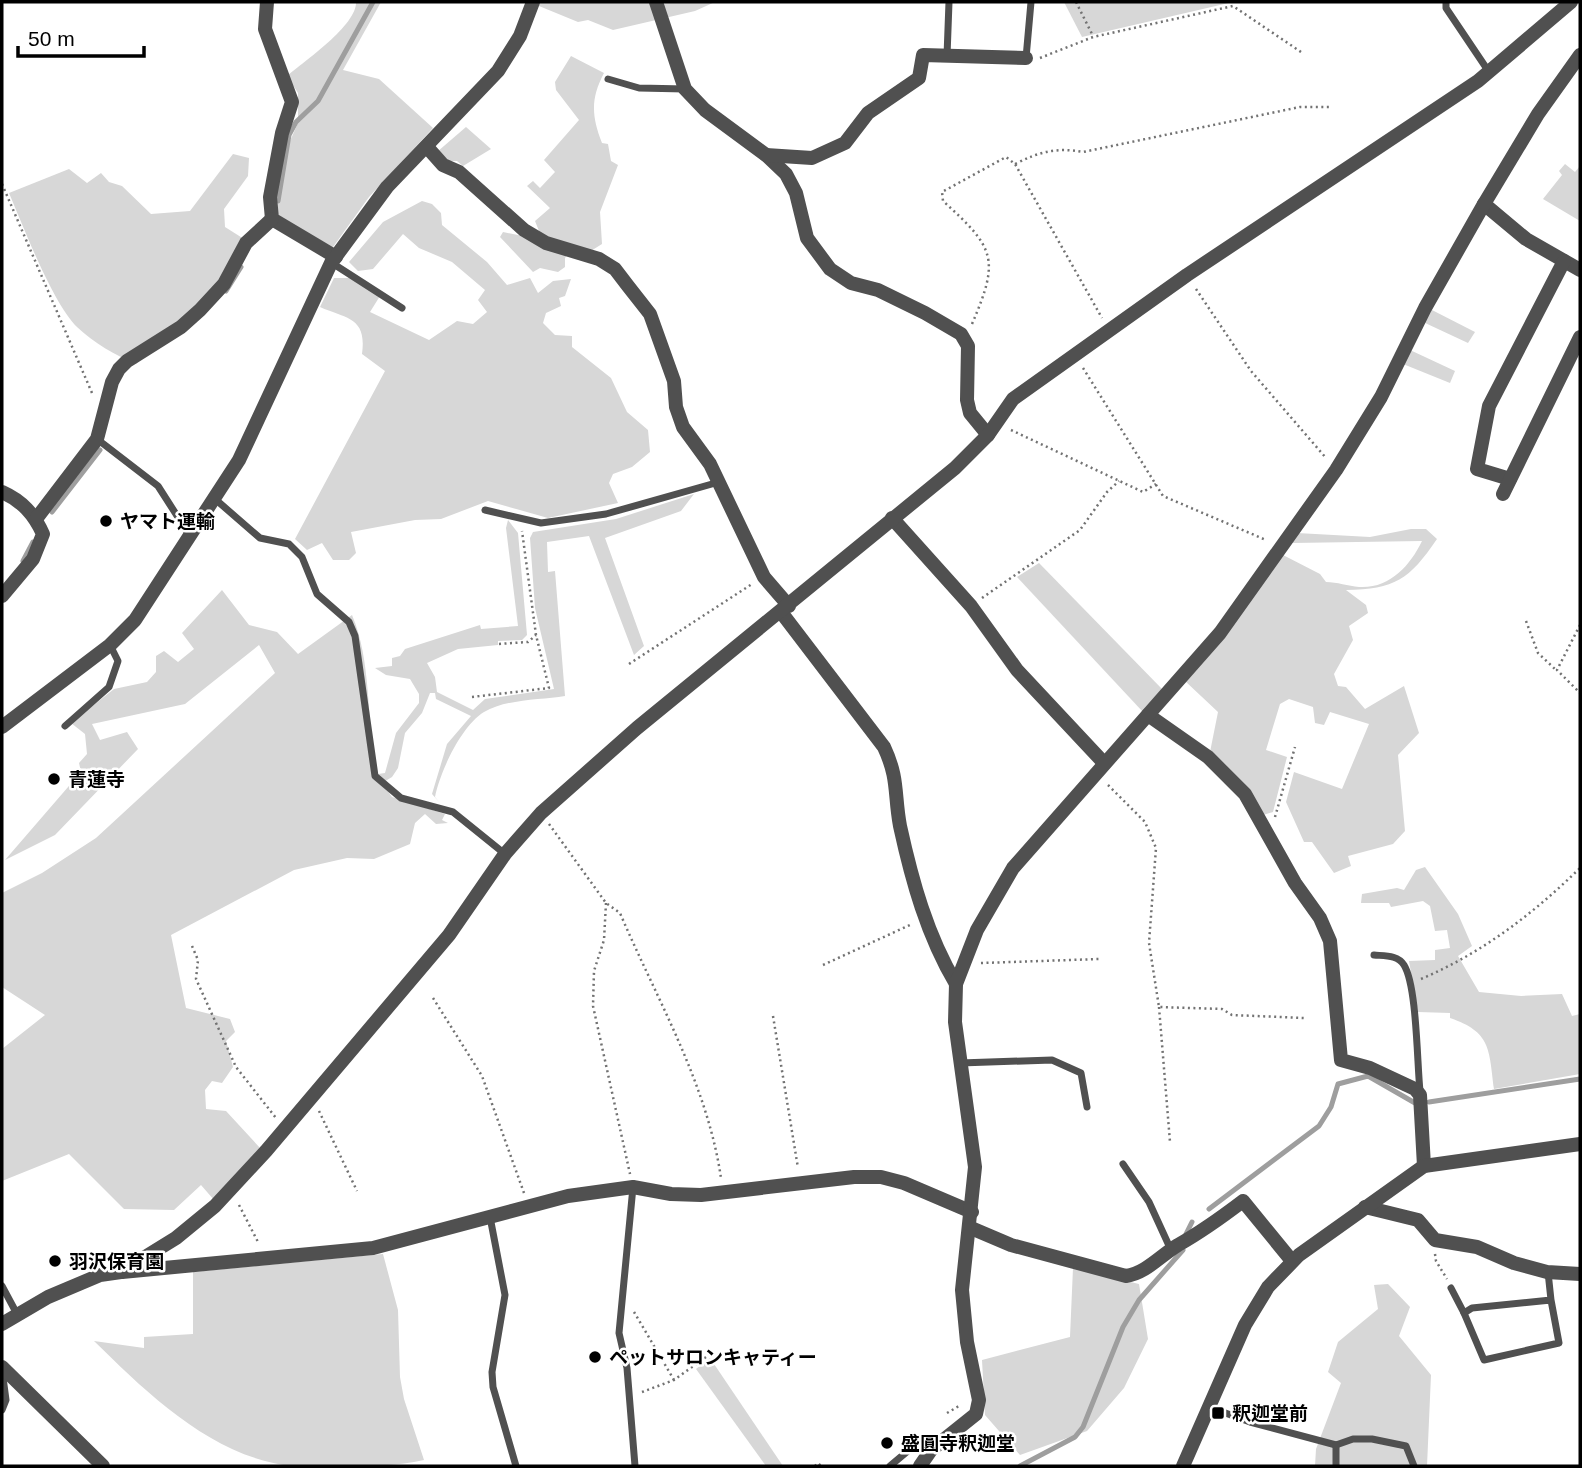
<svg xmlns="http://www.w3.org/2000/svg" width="1582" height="1468" font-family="Helvetica,'Noto Sans JP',sans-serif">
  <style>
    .green { fill: #d7d7d7 }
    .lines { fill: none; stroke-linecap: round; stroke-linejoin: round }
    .stream { stroke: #9e9e9e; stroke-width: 5 }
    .path { stroke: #727272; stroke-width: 2.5; stroke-dasharray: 2 3.5; stroke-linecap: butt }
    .service { stroke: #505050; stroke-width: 7 }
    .minor { stroke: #505050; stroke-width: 14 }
    .tertiary { stroke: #505050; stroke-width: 14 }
    .poi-dot { fill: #000; stroke: #fff; stroke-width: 2.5 }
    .labels { text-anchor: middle; stroke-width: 5; stroke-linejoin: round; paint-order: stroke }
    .poi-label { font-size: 19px; font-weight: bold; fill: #000; stroke: #fff; text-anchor: start }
  </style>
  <rect width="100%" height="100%" fill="#fff"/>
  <!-- green -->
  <g class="green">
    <path d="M356,2H381L343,70L379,79L433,128L369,197L333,247L275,215L290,141L298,123V93L287,76C305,61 357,25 356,2Z"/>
    <path d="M540,2H715L695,11L613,30L588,20L578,22L539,6Z"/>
    <path d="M1064,2H1233L1082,37Z"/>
    <path d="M571,56L604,73C591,98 591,115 602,143L608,144L611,161L618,165L600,212L602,244L586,254L572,248L565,258V267L558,272L540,268L533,272L500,237L503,232L523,236L539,231L535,221L550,208L527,186L533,181L540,188L555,172L544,160L579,120L556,90L555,82Z"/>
    <path d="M466,127L491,149L463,166L457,161H442L437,152Z"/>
    <path d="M233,154L249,158L248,176L224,209L225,227L244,239C226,289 175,328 136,364C114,354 95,344 77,327C52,302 24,228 9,193L69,169L87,183L101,173L109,182L122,186L151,214L190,211Z"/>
    <path d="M1565,164L1575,172L1580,166V221L1543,199L1562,175L1559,171Z"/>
    <path d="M422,201L432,204L441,213L442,225L487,262L507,285L530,278L538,293L553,281L571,279L565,296L559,298L561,306L546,313L543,323L555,335L572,336V347L611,378L627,412L648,430L650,452L632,467L613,474L609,483L618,503L548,518L488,501L441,519L415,520L351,532L356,553L349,560H333L322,543L307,550L295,539L385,371L362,354C367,317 347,319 320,307L334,278H354L380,296L370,312L429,340L457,321L473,324L487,312L478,300L485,290L452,262L419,248L403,234L373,269L358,271L349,262L383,222Z"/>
    <path d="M1430,309L1475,332L1468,343L1423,322Z"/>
    <path d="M1410,350L1455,371L1450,383L1403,364Z"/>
    <path d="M694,494L681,511L605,538L644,646L634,655L589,536L547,542L548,572L555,571L565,696C541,700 506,699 484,712C461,726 440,772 435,797L440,803L432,794L447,744L471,716L436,699L435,693H430L422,713L405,733L398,768L392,777L382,783L392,797L445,814L442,820L448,823L436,824L425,814L415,823L410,844L374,859L347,858L294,870L171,935L186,1008L230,1019L235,1032L226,1041L233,1067L222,1083L212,1081L205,1090L206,1109L226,1111L261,1149L214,1200L201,1185L174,1210L124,1209L69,1154L2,1181V1049L45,1015L2,987V893L42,873L96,838L275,673L259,645L185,704L92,724L100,740L127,732L138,749L55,835L5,860L81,772L79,763L87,754L85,734L71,723L114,689L147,682L156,672V656L164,651L178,662L194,649L182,633L222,590L249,625L277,632L298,654L352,615C373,665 365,722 378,774L385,773L396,733L419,703V694L410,679L386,675L375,668L392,666V658L400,656L405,649L480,625L481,629L518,626L506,528L508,520L518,533L527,635L522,640L498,641V645L458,649L427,663L435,677L437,692L473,710L485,699L554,689L535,608L530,538L533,532L616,519Z"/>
    <path d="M1411,529H1426L1437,539C1409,580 1395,589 1346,590L1366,605L1368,613L1349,626L1353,640L1334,674L1338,686L1346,687L1365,709L1404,686L1419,733L1398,755L1405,831L1393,844L1348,856L1351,866L1334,873L1312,842H1304L1286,802L1294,772L1342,789L1369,724L1330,712L1324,725L1315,723L1313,707L1289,699L1280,704L1266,750L1287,757L1273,812L1263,815L1210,752L1218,712L1185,681L1283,555L1320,574L1326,582C1337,582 1348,586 1359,587C1389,589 1410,566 1422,541L1292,543L1297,533L1370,537Z"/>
    <path d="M1039,563L1163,690L1143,712L1017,577Z"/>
    <path d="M1425,867L1458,914L1472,946L1458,956L1479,992L1521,996L1562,994L1572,1016L1580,1014V1074L1494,1089C1489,1049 1491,1032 1450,1018V1013L1418,1012L1409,961L1435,960V950L1450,948L1447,930L1435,931L1430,906L1423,901L1391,907L1389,903H1361L1362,894L1397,888L1404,890L1416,870Z"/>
    <path d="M383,1254L398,1310L400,1377L404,1399L424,1460C397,1466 372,1466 344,1466C327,1466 308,1468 291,1466C212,1457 147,1393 94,1341L144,1348V1337L193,1334V1272Z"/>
    <path d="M1073,1268L1139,1284L1148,1339L1124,1388L1087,1431L1020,1455L985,1415L982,1360L1070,1337Z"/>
    <path d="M1388,1284L1410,1307L1399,1336L1431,1375L1427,1466H1315L1316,1449L1341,1383L1328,1372L1338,1342L1378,1309L1374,1285Z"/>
    <path d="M710,1358L783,1466H766L696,1369Z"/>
  </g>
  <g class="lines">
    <!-- stream -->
    <g class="stream">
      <path d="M278,201L289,135L296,122L318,101L373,2"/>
      <path d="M226,291L241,267"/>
      <path d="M52,512L100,450"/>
      <path d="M23,561L33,542"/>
      <path d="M1429,1102L1580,1079"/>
      <path d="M1209,1209L1319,1126L1331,1107L1338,1084L1368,1076L1415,1103"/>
      <path d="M1186,1234L1192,1222"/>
      <path d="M1020,1466L1075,1437L1083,1427L1123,1327L1139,1300L1183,1250"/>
    </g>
    <!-- path -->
    <g class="path">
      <path d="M1076,2L1093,36"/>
      <path d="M1040,58L1093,37L1233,6L1301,52"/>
      <path d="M1015,164C1039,152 1056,147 1083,152L1300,107H1330"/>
      <path d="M2,184L92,393"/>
      <path d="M1196,289L1251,371L1326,458"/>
      <path d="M972,324C1000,259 995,248 943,201L942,192L1006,157L1015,164L1102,318"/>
      <path d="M1083,368L1163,496L1266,540"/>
      <path d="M1011,430L1143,492L1156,484"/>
      <path d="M982,598L1080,530L1107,492L1119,481"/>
      <path d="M1526,621L1538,653L1556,670"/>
      <path d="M1580,625L1557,670L1580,693"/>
      <path d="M499,644L528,642L536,635"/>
      <path d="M629,664L752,584"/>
      <path d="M472,697L549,688L536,635L522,531"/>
      <path d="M1108,785L1145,822L1156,848L1149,943L1159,1007L1222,1009L1232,1015L1304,1018"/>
      <path d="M1275,817L1295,747"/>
      <path d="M549,824L606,903L620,913C657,1000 707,1083 721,1178"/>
      <path d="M606,903L604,940L594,971L593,1006L630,1174"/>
      <path d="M192,946L198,960L196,979L236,1067L276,1118"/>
      <path d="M981,963L1100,959"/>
      <path d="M823,965L912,924"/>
      <path d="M1421,979C1482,953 1533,914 1580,868"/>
      <path d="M433,998L482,1076L524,1193"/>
      <path d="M1159,1007L1170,1142"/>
      <path d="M773,1016L798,1168"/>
      <path d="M319,1111L357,1191"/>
      <path d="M239,1205L258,1242"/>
      <path d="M1435,1254L1436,1261L1447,1279"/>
      <path d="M634,1312L674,1380"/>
      <path d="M642,1392L674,1380L706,1357"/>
      <path d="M947,1413L959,1406"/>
      <path d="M815,1466L818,1463L821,1466"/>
    </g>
    <!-- service -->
    <g class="service">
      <path d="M1446,2V8L1489,72"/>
      <path d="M947,56L949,2"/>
      <path d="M1026,58L1031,2"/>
      <path d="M608,79L639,88L685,89"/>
      <path d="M332,263L402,308"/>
      <path d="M97,439L158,486L190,536"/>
      <path d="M215,499L260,538L289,544L302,557L317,594L349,622L355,636L375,776L401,798L453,812L505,854"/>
      <path d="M485,510L541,523L606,514L719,482"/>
      <path d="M65,726L109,687L118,661L110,645"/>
      <path d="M1374,955C1385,956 1398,955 1404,965C1417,986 1417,1063 1420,1091"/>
      <path d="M960,1063L1052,1060L1081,1073L1087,1107"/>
      <path d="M1123,1164L1149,1202L1171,1250"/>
      <path d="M633,1187L619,1333L627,1368L635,1466"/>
      <path d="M490,1217L505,1295L492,1372L493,1387L516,1466"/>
      <path d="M1548,1272L1551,1300L1472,1308L1464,1313L1484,1360L1559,1343L1551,1300"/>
      <path d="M2,1286L17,1314"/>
      <path d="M1451,1288L1464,1313"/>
      <path d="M2,1370L6,1400L2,1410"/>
      <path d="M1209,1407L1250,1422L1336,1445L1353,1439H1372L1406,1446L1414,1466"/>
      <path d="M890,1466L909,1450L934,1438L941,1441"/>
      <path d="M1336,1466V1445"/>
    </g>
    <!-- minor -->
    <g class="minor">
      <path d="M267,2L265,29L292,102L282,133L270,197L272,219L336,257"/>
      <path d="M656,2L685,89L705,110L766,155L786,174L796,193L807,238L830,269L851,283L878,290L925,313L961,334L968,346L967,400L970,413L988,435"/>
      <path d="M427,147L443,165L459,172L524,230L546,243L599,259L615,269L628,286L650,314L674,381L676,407L683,427L710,464L764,577L789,606"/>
      <path d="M766,155L812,158L845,143L868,113L919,78L923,55L1026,58"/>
      <path d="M1484,204L1526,239L1580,270"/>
      <path d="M1510,479L1477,469L1489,406L1564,261"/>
      <path d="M2,492C22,501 34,514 43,534L33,559L2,596"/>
      <path d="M1503,494L1580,337"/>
      <path d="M892,518L971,606L1017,670L1104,763"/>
      <path d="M36,519L97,439L112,382L119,369L127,361L181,327L200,310L224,284L246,243L272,219"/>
      <path d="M781,612L884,747C899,779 894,794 900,826C912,881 927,935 956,984"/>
      <path d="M1148,715L1208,757L1245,794L1295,883L1320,918L1330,941L1341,1060L1370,1068L1415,1089L1420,1095L1424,1166"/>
      <path d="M1365,1207L1418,1220L1435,1240L1477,1247L1514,1263L1547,1272L1580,1274"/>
      <path d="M971,1228L1011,1245L1126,1276C1146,1273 1160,1256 1178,1245C1201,1232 1222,1217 1243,1201L1292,1261"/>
      <path d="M122,1272L373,1248L568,1196L633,1187L671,1194L701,1195L854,1177H881L904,1183L972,1212"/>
      <path d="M2,1324L48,1297L100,1275L121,1272L176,1238L215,1206L266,1151L449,935L505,854L541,813L637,728L955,468L988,435L1013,399L1187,275L1478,81L1571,2"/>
      <path d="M2,1367L103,1466"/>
      <path d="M920,1466L931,1450L976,1414L979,1400L967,1342L962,1290L975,1167L955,1022L956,984L977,930L1013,868L1220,633L1336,470L1381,397L1425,308L1484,204L1538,114L1580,55"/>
    </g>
    <!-- tertiary -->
    <g class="tertiary">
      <path d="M2,727L110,645L135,620L239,460L331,263L387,187L498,71L520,36L533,2"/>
      <path d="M1183,1466L1245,1325L1268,1287L1299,1255L1424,1166L1580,1144"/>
    </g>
  </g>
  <!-- markers -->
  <g class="poi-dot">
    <circle cx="106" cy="521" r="7"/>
    <circle cx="54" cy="779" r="7"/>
    <circle cx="55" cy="1261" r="7"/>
    <circle cx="595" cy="1357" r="7"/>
    <rect x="1211" y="1406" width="14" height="14" rx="3.5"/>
    <circle cx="887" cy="1443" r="7"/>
  </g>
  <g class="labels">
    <!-- poi labels -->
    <g class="poi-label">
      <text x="120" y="528">ヤマト運輸</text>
      <text x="68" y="786">青蓮寺</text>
      <text x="69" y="1268">羽沢保育園</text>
      <text x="609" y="1364">ペットサロンキャティー</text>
      <text x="1232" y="1420">釈迦堂前</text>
      <text x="901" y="1450">盛圓寺釈迦堂</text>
    </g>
  </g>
  <!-- border -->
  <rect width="1582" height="1468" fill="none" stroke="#000000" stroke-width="7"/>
  <!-- scale -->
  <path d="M18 46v10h126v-10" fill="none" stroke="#000000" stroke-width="3.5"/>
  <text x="28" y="46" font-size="21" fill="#000000" stroke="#ffffff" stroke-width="5" paint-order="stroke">50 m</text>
</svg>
